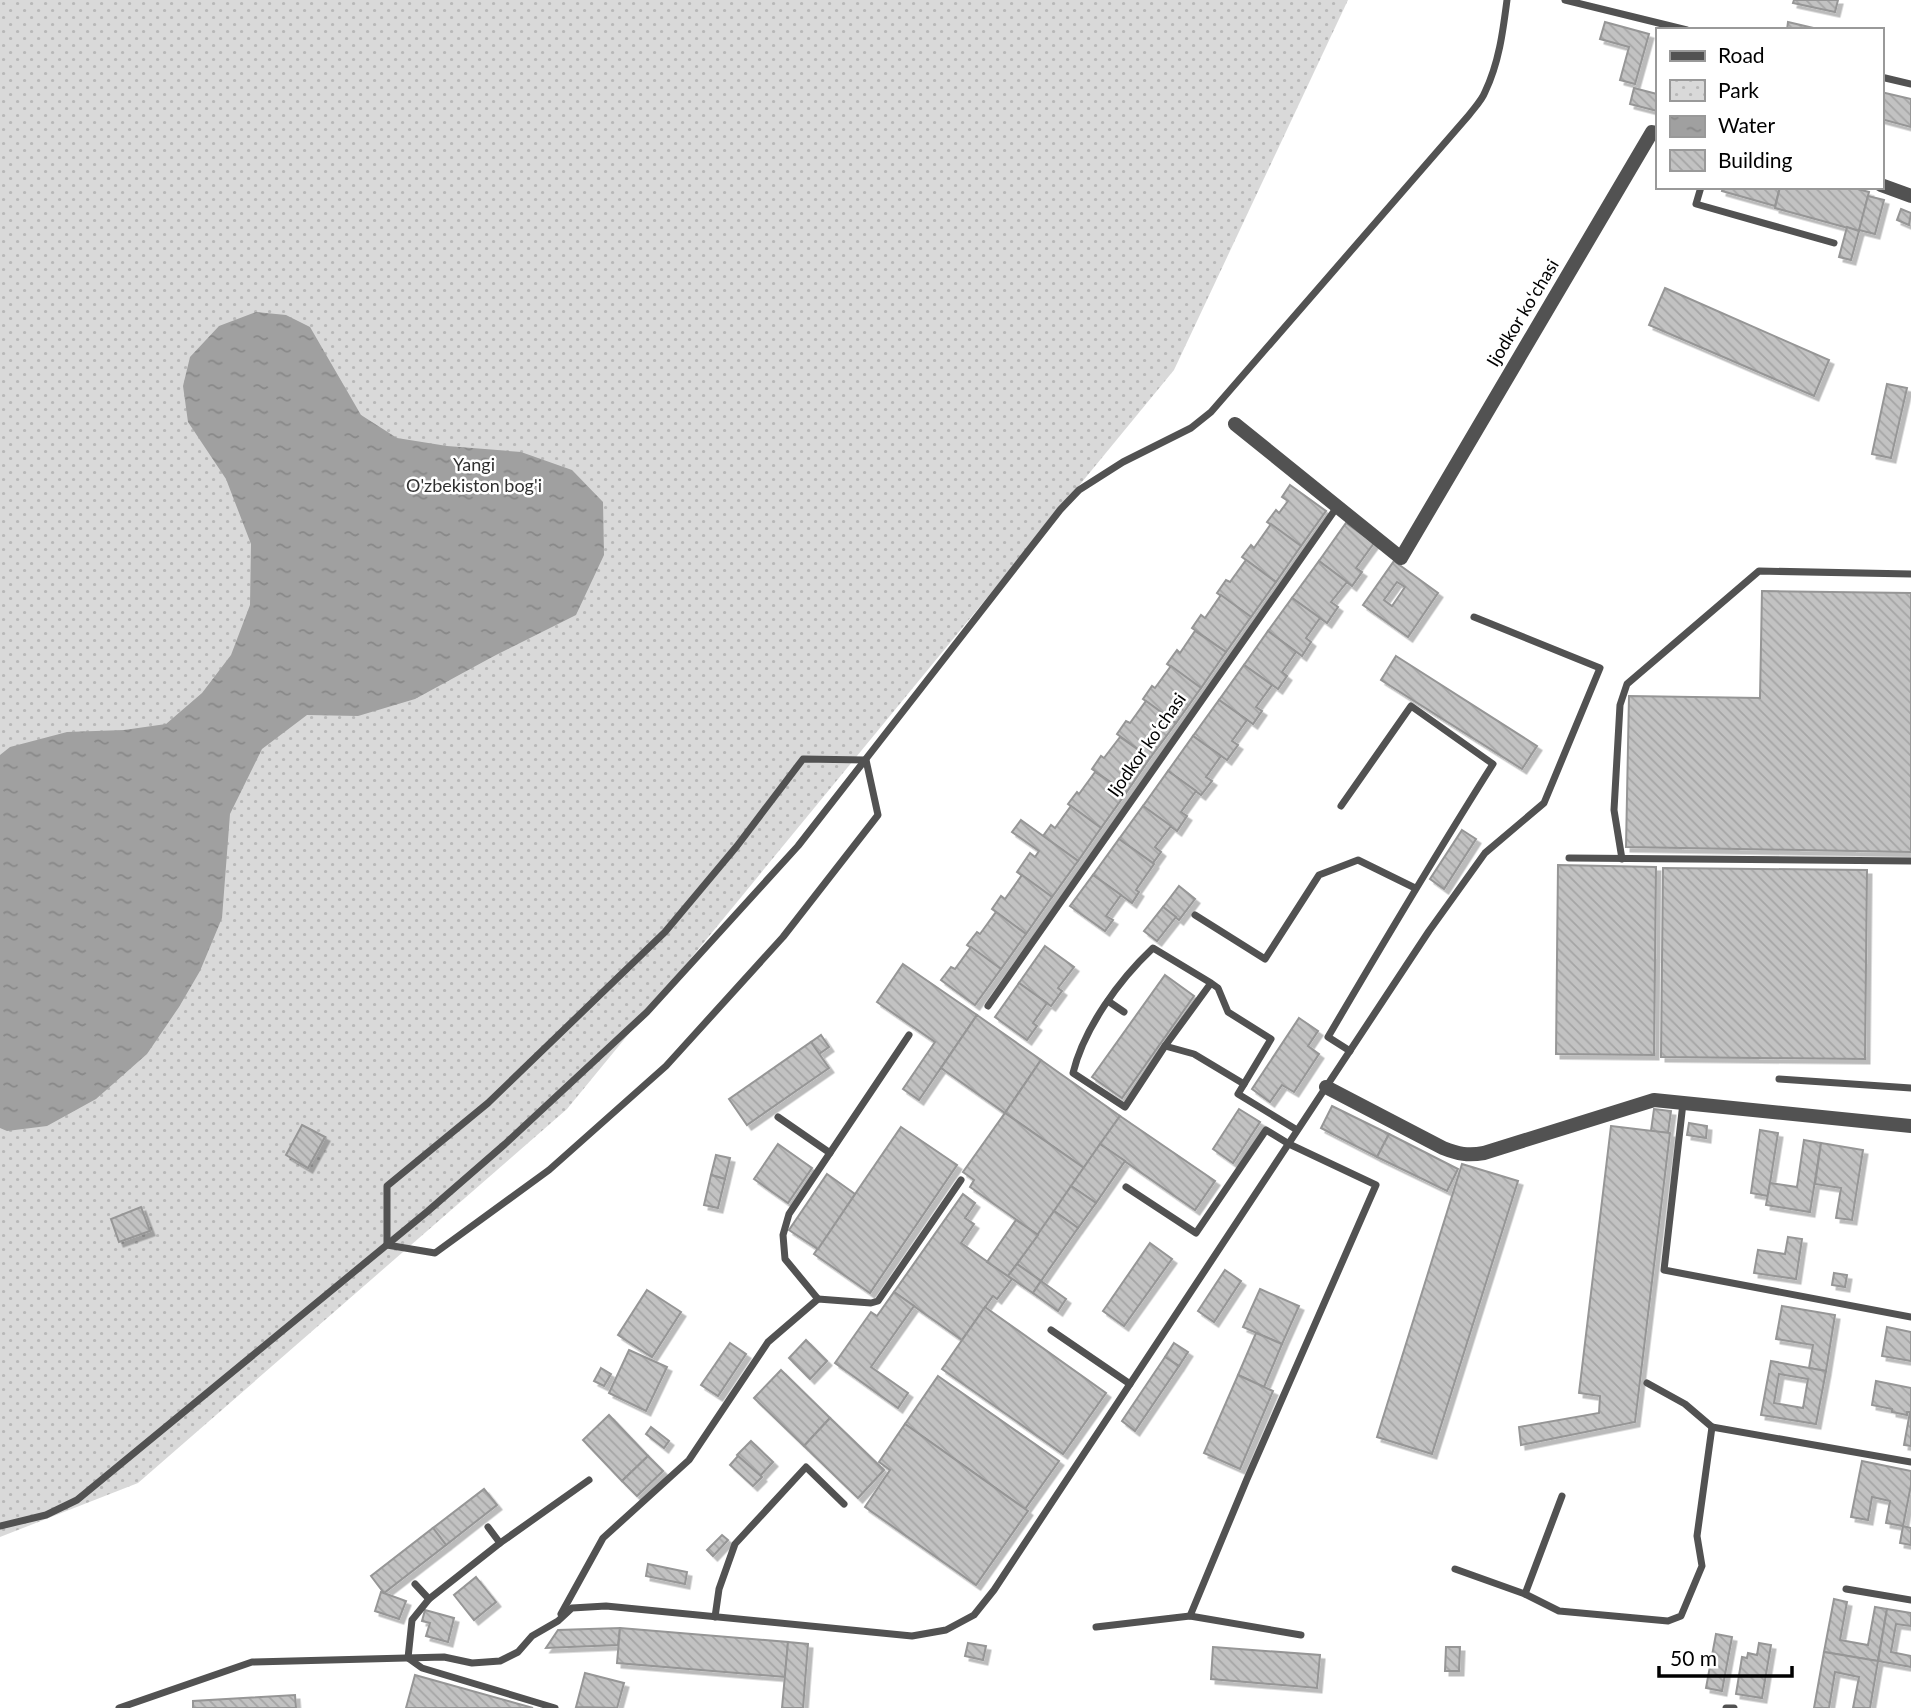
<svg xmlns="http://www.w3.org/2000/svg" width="1911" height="1708" font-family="Lato,sans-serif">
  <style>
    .park { fill: url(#park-dots) }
    .water { fill: url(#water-ripples) }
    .building { fill: url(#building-back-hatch); stroke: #969696; stroke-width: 2; fill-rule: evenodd; filter: url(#shadow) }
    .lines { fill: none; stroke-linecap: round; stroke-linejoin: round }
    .lane { stroke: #525252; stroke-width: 7 }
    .street { stroke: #525252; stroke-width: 14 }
    .labels { text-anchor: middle; stroke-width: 5; stroke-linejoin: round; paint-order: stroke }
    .street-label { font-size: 18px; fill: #000; stroke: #fff }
    .park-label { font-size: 18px; fill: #303030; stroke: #fff }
  </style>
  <defs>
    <pattern id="park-dots" width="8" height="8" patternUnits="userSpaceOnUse" patternTransform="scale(1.75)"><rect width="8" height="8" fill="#d9d9d9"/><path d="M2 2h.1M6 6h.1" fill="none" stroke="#b8b8b8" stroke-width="1.8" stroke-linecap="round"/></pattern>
    <pattern id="water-ripples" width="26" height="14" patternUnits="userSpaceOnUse" patternTransform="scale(1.75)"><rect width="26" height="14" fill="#a0a0a0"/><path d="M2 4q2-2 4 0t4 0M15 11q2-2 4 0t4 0" fill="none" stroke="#888"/></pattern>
    <pattern id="building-back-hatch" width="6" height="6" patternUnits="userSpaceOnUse" patternTransform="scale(1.75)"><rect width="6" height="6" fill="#c2c2c2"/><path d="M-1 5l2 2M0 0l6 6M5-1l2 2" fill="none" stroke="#a5a5a5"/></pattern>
    <filter id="shadow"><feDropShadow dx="4.5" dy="4.5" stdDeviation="0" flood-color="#0004"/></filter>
  </defs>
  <rect width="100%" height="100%" fill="#fff"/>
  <!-- park -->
  <path class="park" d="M0,0H1348L1174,370L567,1109L138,1483L0,1537Z"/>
  <!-- water -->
  <path class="water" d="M256,312L286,315L310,327L361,415L397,438L447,446L521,452L572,470L603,502L604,555L576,615L494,656L415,699L358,716L307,715L262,749L230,814L222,918L200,971L179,1007L147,1054L96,1099L47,1126L7,1131L0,1128V755L10,747L67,732L124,730L166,724L202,693L231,655L250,605L251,544L226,479L188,422L183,386L190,357L219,326Z"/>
  <!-- building -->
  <g class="building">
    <path d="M1794,0H1838L1835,12L1793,3Z"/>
    <path d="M1605,22L1649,34L1635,84L1620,80L1629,47L1600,39Z"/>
    <path d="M1788,22L1822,30H1787Z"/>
    <path d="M1634,88L1657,94V111L1630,104Z"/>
    <path d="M1881,92L1911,99V127L1881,119Z"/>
    <path d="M1723,187H1780L1775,206L1722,191Z"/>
    <path d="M1780,187H1850L1869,192L1859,231L1775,208Z"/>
    <path d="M1868,196L1884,200L1875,234L1859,230Z"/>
    <path d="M1901,209L1911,213L1909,225L1897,220Z"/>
    <path d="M1847,227L1859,231L1851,260L1839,257Z"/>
    <path d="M1665,288L1829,360L1814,396L1649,325Z"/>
    <path d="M1887,384L1907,388L1891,458L1872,454Z"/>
    <path d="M1290,485L1326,511L1301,546L1267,522L1276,510L1279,513L1288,501L1282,497Z"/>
    <path d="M1346,523L1374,543L1356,568L1362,572L1352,586L1319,561Z"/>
    <path d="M1271,524L1301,546L1276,582L1242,557L1251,545L1254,548Z"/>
    <path d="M1246,560L1276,582L1251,617L1217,593L1226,580L1230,582Z"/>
    <path d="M1319,561L1347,582L1331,602L1338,607L1327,623L1292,598Z"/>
    <path d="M1394,561L1438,593L1408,637L1363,605ZM1397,582L1405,587L1392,606L1384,600Z"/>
    <path d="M1762,591L1911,593V852L1626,847L1629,696L1760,698Z"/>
    <path d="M1221,595L1251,617L1226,652L1192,628L1201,615L1205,618Z"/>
    <path d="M1292,598L1320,618L1306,638L1311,642L1302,656L1268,631Z"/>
    <path d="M1195,631L1226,652L1201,688L1167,664L1177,650L1180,653Z"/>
    <path d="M1268,631L1296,652L1282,672L1287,676L1278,689L1244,665Z"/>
    <path d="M1396,656L1537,746L1522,769L1381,680Z"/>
    <path d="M1244,665L1272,685L1256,707L1262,711L1253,724L1219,700Z"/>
    <path d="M1171,666L1201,688L1176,723L1143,699L1152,686L1155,688Z"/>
    <path d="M1219,700L1247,720L1232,741L1238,745L1227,760L1193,736Z"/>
    <path d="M1146,701L1176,723L1150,758L1117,734L1126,721L1130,723Z"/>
    <path d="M1193,736L1221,756L1206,777L1212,781L1201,795L1168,771Z"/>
    <path d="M1120,737L1150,758L1126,793L1092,769L1101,756L1104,758Z"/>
    <path d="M1168,771L1196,791L1181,812L1187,816L1177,831L1143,806Z"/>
    <path d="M1095,772L1126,793L1101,828L1068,804L1077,792L1079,794Z"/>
    <path d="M1071,806L1101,828L1078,861L1043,836L1051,825L1055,828Z"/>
    <path d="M1143,806L1171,826L1155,847L1161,852L1153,863L1119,839Z"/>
    <path d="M1021,820L1078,861L1052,897L1017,872L1030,853L1035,857L1039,851L1012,832Z"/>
    <path d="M1462,830L1476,839L1444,889L1430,879Z"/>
    <path d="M1119,839L1154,864L1136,890L1139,892L1132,903L1093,875Z"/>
    <path d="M1558,865L1656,867L1654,1055L1556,1054Z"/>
    <path d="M1663,868L1867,870L1865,1059L1661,1057Z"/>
    <path d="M1022,875L1052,897L1026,934L992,909L1001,896L1005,899Z"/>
    <path d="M1093,875L1121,895L1106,916L1113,920L1105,931L1070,906Z"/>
    <path d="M1179,886L1195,899L1179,920L1163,907Z"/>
    <path d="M1163,907L1176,917L1157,941L1144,931Z"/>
    <path d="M996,912L1026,934L1001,969L967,945L977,932L980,934Z"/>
    <path d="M1045,946L1074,967L1058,988L1062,991L1051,1006L1019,983Z"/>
    <path d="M971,947L1001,969L975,1005L941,980L951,967L955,969Z"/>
    <path d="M903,964L977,1015L919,1100L903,1089L935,1042L877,1002Z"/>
    <path d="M1165,975L1194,996L1122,1098L1092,1077Z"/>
    <path d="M1019,983L1047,1003L1033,1023L1037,1026L1027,1040L995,1017Z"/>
    <path d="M977,1015L1041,1060L1005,1113L941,1068Z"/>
    <path d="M1299,1018L1318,1031L1308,1046L1319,1054L1294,1092L1282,1085L1270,1102L1252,1089Z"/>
    <path d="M821,1035L829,1047L819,1054L811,1042Z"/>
    <path d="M811,1042L829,1068L747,1125L729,1099Z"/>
    <path d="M1041,1060L1120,1116L1084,1168L1005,1113Z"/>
    <path d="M1332,1106L1389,1134L1377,1157L1321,1128Z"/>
    <path d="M1239,1109L1260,1122L1233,1163L1213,1149Z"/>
    <path d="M1654,1109L1671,1111L1668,1133L1651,1131Z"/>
    <path d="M1005,1113L1084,1168L1038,1235L970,1187L974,1180L963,1172Z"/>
    <path d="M1120,1116L1215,1181L1195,1210L1100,1144Z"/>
    <path d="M1689,1123L1707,1126L1706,1138L1687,1135Z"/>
    <path d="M302,1125L325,1137L308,1168L286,1155Z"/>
    <path d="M1611,1126L1670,1133L1635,1422L1521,1445L1519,1427L1599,1413L1600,1396L1579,1393Z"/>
    <path d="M901,1127L957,1165L870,1293L814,1254Z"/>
    <path d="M1760,1130L1778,1133L1768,1196L1751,1193Z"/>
    <path d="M1389,1134L1458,1169L1447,1191L1377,1157Z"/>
    <path d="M1804,1140L1821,1143L1810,1212L1766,1205L1770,1183L1797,1187Z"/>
    <path d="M1821,1143L1863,1150L1852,1220L1836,1218L1841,1188L1815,1184Z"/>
    <path d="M778,1144L812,1168L788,1203L754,1179Z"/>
    <path d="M1100,1144L1125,1161L1096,1203L1071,1186Z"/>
    <path d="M716,1155L730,1158L725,1179L711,1175Z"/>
    <path d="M1462,1164L1518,1181L1432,1454L1377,1437Z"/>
    <path d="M827,1174L855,1194L818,1249L789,1230Z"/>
    <path d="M711,1175L725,1179L718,1208L704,1205Z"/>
    <path d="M1071,1186L1096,1203L1078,1228L1054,1211Z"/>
    <path d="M963,1194L975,1203L965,1218L974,1224L961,1243L1012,1279L997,1299L993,1296L962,1340L894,1292Z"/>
    <path d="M141,1207L150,1231L119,1242L111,1219Z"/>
    <path d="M1054,1211L1078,1228L1041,1281L1017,1264Z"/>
    <path d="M1016,1220L1038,1235L1008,1276L987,1262Z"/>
    <path d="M1788,1237L1802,1239L1796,1279L1754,1273L1758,1250L1785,1254Z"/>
    <path d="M1150,1243L1172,1259L1124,1326L1103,1311Z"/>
    <path d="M1017,1264L1041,1281L1033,1293L1008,1276Z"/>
    <path d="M1225,1270L1241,1281L1214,1322L1198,1311Z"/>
    <path d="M1834,1273L1847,1275L1845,1287L1832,1285Z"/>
    <path d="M1041,1281L1066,1299L1058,1311L1033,1293Z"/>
    <path d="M1260,1289L1299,1306L1282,1344L1243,1327Z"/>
    <path d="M647,1290L681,1312L652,1357L618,1335Z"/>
    <path d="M894,1292L914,1306L871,1367L908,1393L898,1408L835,1363L871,1312L877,1316Z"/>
    <path d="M1782,1306L1835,1315L1826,1371L1809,1368L1813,1345L1776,1339Z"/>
    <path d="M985,1307L1106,1393L1063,1454L942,1369Z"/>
    <path d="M1887,1327L1911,1332V1361L1882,1356Z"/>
    <path d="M1256,1333L1282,1344L1264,1387L1238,1375Z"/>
    <path d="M806,1340L827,1361L810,1379L789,1358Z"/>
    <path d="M730,1343L746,1354L718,1396L701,1385Z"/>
    <path d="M1174,1343L1188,1352L1179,1366L1165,1357Z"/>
    <path d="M629,1350L667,1367L646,1411L609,1393Z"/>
    <path d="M1165,1357L1179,1366L1135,1431L1122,1421Z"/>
    <path d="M1771,1361L1826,1371L1816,1424L1761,1415ZM1779,1374L1808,1379L1803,1408L1774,1403Z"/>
    <path d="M601,1368L611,1374L604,1386L594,1381Z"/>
    <path d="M781,1370L830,1418L804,1446L754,1398Z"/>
    <path d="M1238,1375L1273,1391L1240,1469L1204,1453Z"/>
    <path d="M938,1376L1059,1461L1025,1509L905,1424Z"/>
    <path d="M1876,1381L1911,1388V1446L1904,1445L1910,1412H1907V1415L1892,1412V1409L1872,1405Z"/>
    <path d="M609,1415L648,1456L622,1481L583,1440Z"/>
    <path d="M830,1418L884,1470L858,1498L804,1446Z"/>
    <path d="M905,1424L1028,1511L976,1585L865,1507L890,1470L879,1462Z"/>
    <path d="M651,1427L669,1441L664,1448L646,1434Z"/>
    <path d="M751,1441L773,1462L760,1476L737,1455Z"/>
    <path d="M648,1456L663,1471L637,1496L622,1481Z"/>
    <path d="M738,1456L762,1477L753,1486L730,1465Z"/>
    <path d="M1862,1461L1911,1471V1485L1903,1526L1886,1523L1890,1501L1872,1497L1868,1520L1851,1517Z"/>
    <path d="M484,1489L497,1505L446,1545L433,1528Z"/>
    <path d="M1903,1526L1911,1528V1545L1900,1543Z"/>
    <path d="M433,1528L446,1545L384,1593L371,1576Z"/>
    <path d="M722,1535L728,1540L713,1556L707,1550Z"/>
    <path d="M648,1564L687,1572L685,1584L646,1576Z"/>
    <path d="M476,1577L496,1602L474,1620L454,1595Z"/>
    <path d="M381,1592L406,1601L399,1619L375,1611Z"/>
    <path d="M1834,1599L1847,1602L1840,1640L1868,1645L1875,1607L1887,1609L1878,1661L1824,1652Z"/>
    <path d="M1887,1609L1911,1613V1626L1896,1624L1891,1652L1911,1656V1667L1878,1661Z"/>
    <path d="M425,1610L454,1618L448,1642L426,1636L430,1623L422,1621Z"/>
    <path d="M620,1628L618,1645L546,1648L558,1630Z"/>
    <path d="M620,1628L788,1642L785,1677L617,1663Z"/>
    <path d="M1716,1634L1732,1637L1722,1691L1706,1688Z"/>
    <path d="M788,1642L808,1644L803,1708H782Z"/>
    <path d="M968,1643L986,1646L983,1660L965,1656Z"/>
    <path d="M1759,1643L1771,1645L1762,1698L1736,1694L1742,1657L1747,1658L1748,1653L1757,1655Z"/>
    <path d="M1213,1647L1320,1655L1317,1688L1211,1679Z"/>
    <path d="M1446,1647H1460L1459,1671H1445Z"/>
    <path d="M1824,1652L1878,1661L1870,1708H1853L1859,1677L1835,1672L1829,1708H1814Z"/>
    <path d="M585,1673L624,1683L617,1708L576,1707Z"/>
    <path d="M415,1675L533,1708H406Z"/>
    <path d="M295,1695L296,1708H193V1701Z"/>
  </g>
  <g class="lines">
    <!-- lane -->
    <g class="lane">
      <path d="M1565,0L1687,30"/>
      <path d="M1881,77L1911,84"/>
      <path d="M1701,187L1696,204L1834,243"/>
      <path d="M803,759L866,760L878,815L783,937L666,1066L549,1170L435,1253L387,1245V1186L488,1103L665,932L737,846Z"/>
      <path d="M1341,806L1411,706L1493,764C1436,854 1382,945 1328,1037L1350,1051"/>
      <path d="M1569,858L1911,861"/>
      <path d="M1622,859L1614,810L1620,705L1627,684L1759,571L1911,574"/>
      <path d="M1195,915L1265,959L1319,875L1358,860L1415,888"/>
      <path d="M1211,983L1165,1046L1125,1107L1073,1073C1084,1028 1119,980 1153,948L1211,983L1218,988L1228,1012L1271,1039L1238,1094L1297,1130"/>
      <path d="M1108,1001L1124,1012"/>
      <path d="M988,1006L1337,507"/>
      <path d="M1165,1046L1194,1054L1244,1084"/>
      <path d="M1779,1079L1911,1088"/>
      <path d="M1683,1103L1664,1270L1911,1317"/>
      <path d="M778,1117L830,1153"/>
      <path d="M1126,1187L1196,1233L1266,1130L1289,1144L1376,1185L1247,1479L1190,1616L1301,1635"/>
      <path d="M818,1299L785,1259L783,1235L789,1214L909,1035"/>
      <path d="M1051,1330L1130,1384"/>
      <path d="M1647,1383L1685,1404L1712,1427"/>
      <path d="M1562,1496L1525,1594L1559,1611L1668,1621L1681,1616L1702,1566L1697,1536L1712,1427L1911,1462"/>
      <path d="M0,1526L46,1515L77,1500L428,1211L505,1144L647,1012L798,846L1060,510L1079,490L1123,462L1191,428L1211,412L1469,115C1475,107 1482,100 1485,92C1499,63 1503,31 1507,0"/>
      <path d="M488,1527L500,1543"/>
      <path d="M1455,1569L1525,1594"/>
      <path d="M415,1584L429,1599"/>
      <path d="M1846,1589L1911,1600"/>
      <path d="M561,1614L603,1538L689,1460L768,1342L818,1299L871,1303L878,1301L961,1180"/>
      <path d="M715,1617L719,1589L735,1544L806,1467L844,1504"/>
      <path d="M1096,1627L1190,1616"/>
      <path d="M119,1708L252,1662L444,1657L472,1663L500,1661L518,1652L532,1636L558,1621L572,1608L606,1606L912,1636L946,1630L974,1615L994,1590L1429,931L1485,853L1544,803L1600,668L1474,617"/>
      <path d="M555,1708L422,1668L408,1658L412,1620L429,1599L500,1543L589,1480"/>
      <path d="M1726,1708H1734"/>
    </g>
    <!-- street -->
    <g class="street">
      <path d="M1881,185L1911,196"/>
      <path d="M1235,424L1401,558L1652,132L1657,133"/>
      <path d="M1326,1087L1443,1148C1458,1154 1468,1156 1484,1153L1654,1100L1911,1126"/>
    </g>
  </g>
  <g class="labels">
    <!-- street labels -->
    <g class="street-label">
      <text transform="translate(1523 313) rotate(-59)" y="6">Ijodkor koʻchasi</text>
      <text transform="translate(1147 745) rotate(-55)" y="6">Ijodkor koʻchasi</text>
    </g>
    <!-- park labels -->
    <g class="park-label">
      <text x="474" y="471">Yangi<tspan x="474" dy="21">O'zbekiston bog'i</tspan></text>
    </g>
  </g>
  <!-- legend -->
  <rect x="1656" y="28" width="228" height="161" fill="#ffffff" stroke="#999999" stroke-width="2"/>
  <rect x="1670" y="51" width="35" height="10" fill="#525252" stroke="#999999" stroke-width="2"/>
  <text x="1718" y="63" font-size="21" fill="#000000">Road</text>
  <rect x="1670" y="80" width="35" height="21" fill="url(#park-dots)" stroke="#999999" stroke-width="2"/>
  <text x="1718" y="98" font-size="21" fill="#000000">Park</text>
  <rect x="1670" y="116" width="35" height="21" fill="url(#water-ripples)" stroke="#999999" stroke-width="2"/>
  <text x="1718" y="133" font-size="21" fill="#000000">Water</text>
  <rect x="1670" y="150" width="35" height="21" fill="url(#building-back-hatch)" stroke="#999999" stroke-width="2"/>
  <text x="1718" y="168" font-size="21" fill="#000000">Building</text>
  <!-- scale -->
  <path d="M1659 1666v10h133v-10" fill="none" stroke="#000000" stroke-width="3.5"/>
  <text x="1670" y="1666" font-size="21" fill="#000000" stroke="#ffffff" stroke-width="5" paint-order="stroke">50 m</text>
</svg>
